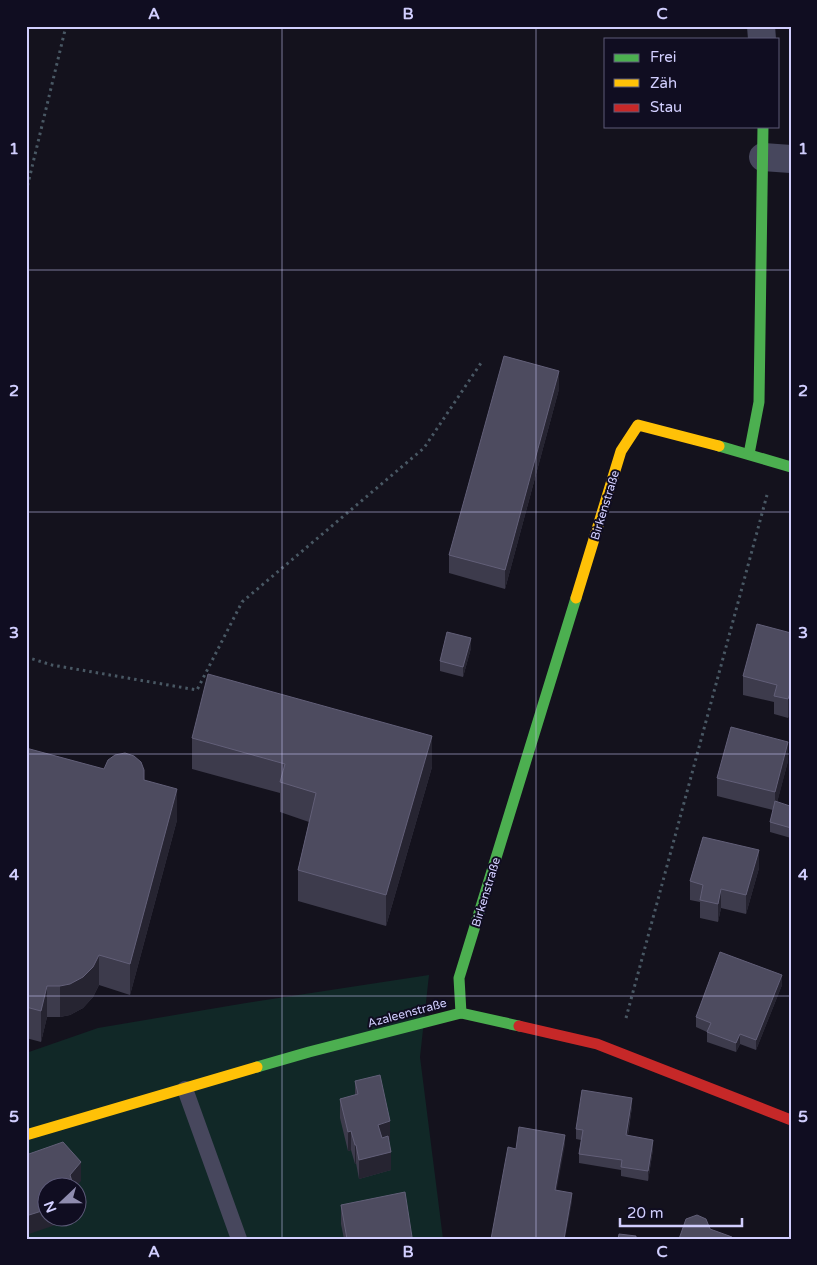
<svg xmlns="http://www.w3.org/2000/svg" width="817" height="1265" font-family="'Varela Round',sans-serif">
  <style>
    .green { fill: #112827; fill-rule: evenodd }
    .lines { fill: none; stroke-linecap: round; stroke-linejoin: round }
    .path { stroke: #495864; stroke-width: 3; stroke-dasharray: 2.5 4; stroke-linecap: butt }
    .lane { stroke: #47475d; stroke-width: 16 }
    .street { stroke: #47475d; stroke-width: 28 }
    .fast { stroke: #4caf50; stroke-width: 11 }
    .slow { stroke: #ffc107; stroke-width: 11 }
    .jam { stroke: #c62828; stroke-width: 11 }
    .wall { fill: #3d3b4c }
    .shaded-wall { fill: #262431 }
    .building { fill: #4d4b5f; stroke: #625f78 }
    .grid { fill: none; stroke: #d1cefe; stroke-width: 1; stroke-opacity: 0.55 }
    .labels { text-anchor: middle; stroke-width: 4; stroke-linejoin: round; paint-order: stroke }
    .street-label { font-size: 12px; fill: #d1cefe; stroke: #100d21 }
    .neatline { fill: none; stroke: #d1cefe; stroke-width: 2 }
    .grid-label { font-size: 16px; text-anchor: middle; font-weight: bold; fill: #d1cefe }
  </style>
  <rect width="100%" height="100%" fill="#14121d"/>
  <!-- green -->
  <path class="green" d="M429,975L420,1057L443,1239H26V1053L98,1028L246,1003ZM48,1188H78V1218H48Z"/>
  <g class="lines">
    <!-- path -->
    <g class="path">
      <path d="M26,192L66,26"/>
      <path d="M26,657L52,665L197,690L242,602L424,448L483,360"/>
      <path d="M626,1018L767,495"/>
    </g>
    <!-- lane -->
    <path class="lane" d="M185,1089L239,1239"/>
    <!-- street -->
    <g class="street">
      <path d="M761,26L762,39"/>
      <path d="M763,157L791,159"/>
    </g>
    <!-- fast -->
    <g class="fast">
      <path d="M719,446L791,467"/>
      <path d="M749,454L759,402L763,126"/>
      <path d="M461,1013L459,978L576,598"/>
      <path d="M257,1067L309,1052L461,1013L519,1026"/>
    </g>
    <!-- slow -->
    <g class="slow">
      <path d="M576,598L621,451L638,425L719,446"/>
      <path d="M26,1135L257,1067"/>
    </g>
    <!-- jam -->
    <path class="jam" d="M519,1026L597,1044L791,1120"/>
  </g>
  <!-- wall -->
  <g class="wall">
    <path d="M559,389L505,589L449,573V555Z"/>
    <path d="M791,633V709L788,718L774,714V702L743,695V676Z"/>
    <path d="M471,648L463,677L440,671V661Z"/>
    <path d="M192,738L432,767L386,926L298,901V870L309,822L280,812V793L192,769Z"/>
    <path d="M26,748L144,780L177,820L130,995L99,985L93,997L83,1008L70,1015L60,1017H47L41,1042L26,1038Z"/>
    <path d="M788,761L777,802L791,808V838L770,832V822L773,810L717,796V778Z"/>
    <path d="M759,868L746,914L721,908L718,922L700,918V902L690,900V881Z"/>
    <path d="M782,985L756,1050L740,1044L736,1052L707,1042V1032L696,1027V1017Z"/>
    <path d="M355,1081L390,1140H388L391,1170L359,1179L356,1163L355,1164L351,1150L348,1151L340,1118V1099L355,1095Z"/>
    <path d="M632,1107L628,1135L653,1149L648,1181L621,1176V1170L579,1163V1154L581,1140L576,1139V1129Z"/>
    <path d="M341,1205L412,1237V1239H344L341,1224Z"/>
  </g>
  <!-- shaded-wall -->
  <g class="shaded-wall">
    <path d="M559,371V389L505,589V570Z"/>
    <path d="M471,638V648L463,677V667Z"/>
    <path d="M791,690V709L788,718V699Z"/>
    <path d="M432,736V767L386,926V895Z"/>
    <path d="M788,742V761L775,811V792Z"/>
    <path d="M177,789V820L130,995V964Z"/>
    <path d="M759,850V868L746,914V895Z"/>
    <path d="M721,889V908L718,922V904Z"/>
    <path d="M99,955V985L93,997L83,1008L70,1015L60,1017V986Z"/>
    <path d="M782,975V985L756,1050V1040Z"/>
    <path d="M47,986V1017L41,1042V1011Z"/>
    <path d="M740,1034V1044L736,1052V1043Z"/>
    <path d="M632,1098V1107L626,1145V1135Z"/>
    <path d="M390,1121V1140L378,1143V1125Z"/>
    <path d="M351,1131V1150L348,1151V1132Z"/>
    <path d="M565,1135V1145L555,1199V1190Z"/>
    <path d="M653,1140V1149L648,1181V1171Z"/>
    <path d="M355,1145H356V1163L355,1164Z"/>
    <path d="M391,1152V1170L359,1179V1160Z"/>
    <path d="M81,1162V1181L75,1188H70V1175Z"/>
    <path d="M572,1193V1202L565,1239H564Z"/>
    <path d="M48,1209V1218H76L26,1235V1216Z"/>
  </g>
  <!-- building -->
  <g class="building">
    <path d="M504,356L559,371L505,570L449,555Z"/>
    <path d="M757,624L791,633V690L788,699L774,696L777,685L743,676Z"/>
    <path d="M447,632L471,638L463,667L440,661Z"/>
    <path d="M208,674L432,736L386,895L298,870L316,793L280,782L285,764L192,738Z"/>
    <path d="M731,727L788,742L775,792L717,778Z"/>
    <path d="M26,748L104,769L108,760L115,755L125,753L134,756L141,762L144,770V780L177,789L130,964L99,955L93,967L83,977L70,984L60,986H47L41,1011L26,1007Z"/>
    <path d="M775,801L790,806V808H791V828L770,822Z"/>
    <path d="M703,837L759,850L746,895L721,889L718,904L700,900L703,885L690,881Z"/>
    <path d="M720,952L782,975L756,1040L740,1034L736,1043L707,1032L711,1023L696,1017Z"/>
    <path d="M380,1075L390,1121L378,1125L382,1138L388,1136L391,1152L359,1160L356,1145H355L351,1131L348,1132L340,1099L358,1094L355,1081Z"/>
    <path d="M582,1090L632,1098L626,1135L653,1140L648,1171L621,1167L622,1160L579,1154L583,1130L576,1129Z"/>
    <path d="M519,1127L565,1135L555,1190L572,1193L564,1239H491L508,1147L516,1149Z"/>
    <path d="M63,1142L81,1162L70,1175L74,1188H48V1209L26,1216V1155Z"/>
    <path d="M405,1192L412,1237L399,1239H347L341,1205Z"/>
    <path d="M697,1215L706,1219L710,1229L732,1237V1239H679L686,1219Z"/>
    <path d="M619,1234L636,1236V1239H618Z"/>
  </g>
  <!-- grid -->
  <path class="grid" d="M282,26V1239M536,26V1239M26,270H791M26,512H791M26,754H791M26,996H791"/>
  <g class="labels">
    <!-- street labels -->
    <g class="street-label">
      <text transform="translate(605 505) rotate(-73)" y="4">Birkenstraße</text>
      <text transform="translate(486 892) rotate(-73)" y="4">Birkenstraße</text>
      <text transform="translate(407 1013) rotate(-15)" y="4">Azaleenstraße</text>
    </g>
  </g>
  <!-- border -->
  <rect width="817" height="1265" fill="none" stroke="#100d21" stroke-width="55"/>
  <!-- legend -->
  <rect x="604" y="38" width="175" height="90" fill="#100d21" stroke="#5d5a79"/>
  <rect x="614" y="54" width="25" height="8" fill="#4caf50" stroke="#5d5a79"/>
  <text x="650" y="62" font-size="15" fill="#d1cefe">Frei</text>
  <rect x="614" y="79" width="25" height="8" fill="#ffc107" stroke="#5d5a79"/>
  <text x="650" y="88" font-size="15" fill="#d1cefe">Zäh</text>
  <rect x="614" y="104" width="25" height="8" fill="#c62828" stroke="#5d5a79"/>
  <text x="650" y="112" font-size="15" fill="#d1cefe">Stau</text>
  <!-- north arrow -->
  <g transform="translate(62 1202) rotate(248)"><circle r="24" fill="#100d21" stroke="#5d5a79"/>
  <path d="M0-4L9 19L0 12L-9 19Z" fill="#8f8caf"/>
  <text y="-8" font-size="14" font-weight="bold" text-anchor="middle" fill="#d1cefe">N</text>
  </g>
  <!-- scale -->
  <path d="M620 1218v8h122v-8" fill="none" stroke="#d1cefe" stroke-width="2.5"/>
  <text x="627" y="1218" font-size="15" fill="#d1cefe" stroke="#100d21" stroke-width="4" paint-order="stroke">20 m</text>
  <rect x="28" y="28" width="762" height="1210" class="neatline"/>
  <g class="grid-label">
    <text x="154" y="19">A</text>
    <text x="408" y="19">B</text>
    <text x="662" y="19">C</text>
    <text x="14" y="154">1</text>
    <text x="803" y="154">1</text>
    <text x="14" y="396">2</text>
    <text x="803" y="396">2</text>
    <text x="14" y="638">3</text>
    <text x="803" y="638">3</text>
    <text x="14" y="880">4</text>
    <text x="803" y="880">4</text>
    <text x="14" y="1122">5</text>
    <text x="803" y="1122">5</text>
    <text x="154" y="1257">A</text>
    <text x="408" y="1257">B</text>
    <text x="662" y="1257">C</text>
  </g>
</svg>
